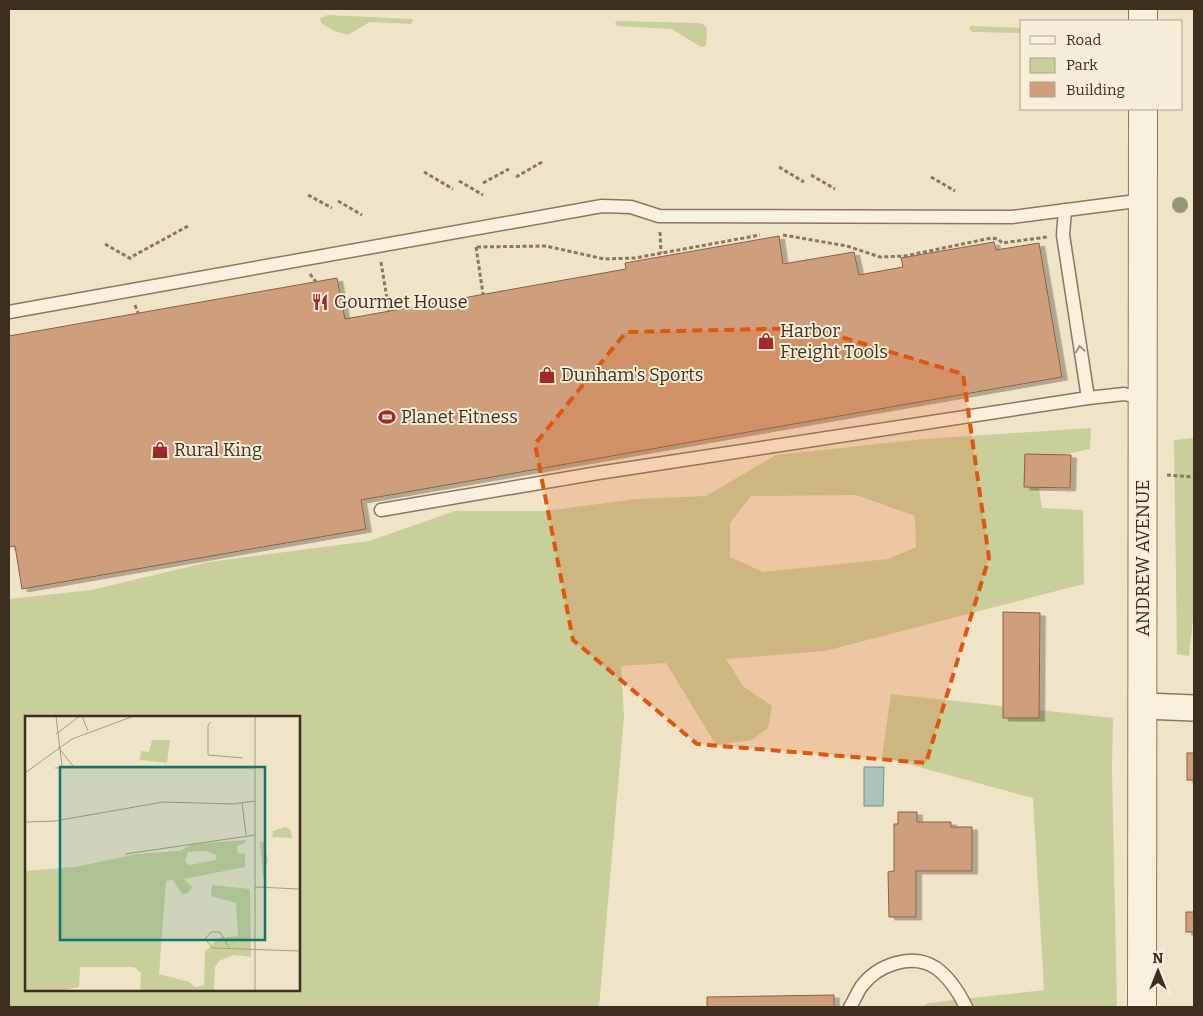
<svg xmlns="http://www.w3.org/2000/svg" width="1203" height="1016" font-family="Bitter,serif">
  <style>
    .green { fill: #c9cf9b; fill-rule: evenodd }
    .water { fill: #a9c4bc; stroke: #6f938a }
    .building { fill: #cf9f7d; stroke: #8d5f41; filter: url(#shadow) }
    .lines { fill: none; stroke-linecap: round; stroke-linejoin: round }
    .service-casing { stroke: #8d765c; stroke-width: 15 }
    .minor-casing { stroke: #8d765c; stroke-width: 28 }
    .tertiary-casing { stroke: #8d765c; stroke-width: 30 }
    .path { stroke: #8d765c; stroke-width: 3; stroke-dasharray: 4 2.5; stroke-linecap: butt }
    .service { stroke: #faf1dc; stroke-width: 12 }
    .minor { stroke: #faf1dc; stroke-width: 25 }
    .tertiary { stroke: #faf1dc; stroke-width: 28 }
    .tree { fill: #96986f }
    .oneway { stroke: #9c907e }
    .marked { fill: #df570d; fill-opacity: 0.2; stroke: #df570d; stroke-width: 4; stroke-dasharray: 10 6; stroke-linejoin: round }
    .labels { text-anchor: middle; stroke-width: 4; stroke-linejoin: round; paint-order: stroke }
    .poi-label { font-size: 18px; fill: #3d2e20; stroke: #f7eed8; text-anchor: start }
    .street-label { font-size: 18px; fill: #3d2e20; stroke: #f7eed8 }
    .inset-road { fill: none; stroke: #a89b85; stroke-width: 1 }
    .view { fill: #0f766e; fill-opacity: 0.15; stroke: #0f766e; stroke-width: 2.5 }
    .inset-edge { fill: none; stroke: #3d2e20; stroke-width: 2.5 }
  </style>
  <defs>
    <filter id="shadow"><feDropShadow dx="5.5" dy="3" stdDeviation="0" flood-color="#0004"/></filter>
  </defs>
  <rect width="100%" height="100%" fill="#f0e4c8"/>
  <!-- green -->
  <g class="green">
    <path d="M328,15L412,19L413,20L411,24L370,22L348,35L334,31L321,23L320,18Z"/>
    <path d="M617,21L700,23L704,25L707,29L706,46L701,47L672,29L617,26L615,23Z"/>
    <path d="M971,26L1022,28V33L972,32L969,28Z"/>
    <path d="M1091,428L1090,449L1035,461L1042,508L1083,510L1084,584L825,651L726,659L743,686L772,706L768,728L752,740L716,745L666,663L621,666L624,716L599,1007H9V599L91,590L209,562L369,541L455,511H545L636,499L706,496L776,455L924,439ZM856,495L915,516L916,547L888,559L763,572L730,557V523L751,496ZM26,717H299V990H26Z"/>
    <path d="M1194,438V611L1189,656L1177,654L1174,440Z"/>
    <path d="M891,694L1113,718L1112,770L1117,1007H923L928,1003L1044,990L1033,798L882,757Z"/>
  </g>
  <!-- water -->
  <path class="water" d="M864,767H884L883,806H864Z"/>
  <!-- building -->
  <g class="building">
    <path d="M779,236L783,264L854,252L859,275L903,267L901,258L994,242L996,250L1039,243L1062,377L361,500L366,529L22,589L15,546L9,547V336L337,278L345,319L626,269L625,263Z"/>
    <path d="M1025,454L1071,455L1070,488L1024,487Z"/>
    <path d="M1003,612L1040,613L1039,718H1003Z"/>
    <rect x="1187" y="753" width="7" height="27"/>
    <path d="M898,812H917V822H951V827H972V871H916V917H889L888,872L894,871V824H898Z"/>
    <rect x="1186" y="912" width="8" height="20"/>
    <path d="M834,995V1007H707V997Z"/>
  </g>
  <g class="lines">
    <!-- service casing -->
    <g class="service-casing">
      <g id="service">
        <path d="M1065,210L1063,235L1088,398"/>
        <path d="M9,312L602,206L631,207L659,216L1012,217L1144,200"/>
        <path d="M381,510L598,473L1088,398L1124,394L1143,398"/>
        <path d="M850,1007C854,1001 857,993 861,987C877,965 912,952 936,968C950,978 959,993 966,1007"/>
      </g>
    </g>
    <!-- minor casing -->
    <g class="minor-casing">
      <path id="minor" d="M1144,706L1194,708"/>
    </g>
    <!-- tertiary casing -->
    <g class="tertiary-casing">
      <g id="tertiary">
        <path d="M1143,9V21"/>
        <path d="M1142,1007L1143,109"/>
      </g>
    </g>
    <!-- path -->
    <g class="path">
      <path d="M779,167L804,182"/>
      <path d="M424,172L453,189"/>
      <path d="M811,175L835,189"/>
      <path d="M516,177L542,162"/>
      <path d="M931,177L955,191"/>
      <path d="M459,181L483,195"/>
      <path d="M483,183L509,169"/>
      <path d="M308,195L332,208"/>
      <path d="M338,201L362,215"/>
      <path d="M660,232L661,253"/>
      <path d="M783,235L847,246L880,257L905,256L991,238L998,239L1002,243L1047,237"/>
      <path d="M105,244L133,260"/>
      <path d="M476,247L483,294"/>
      <path d="M477,247L546,246L604,259L635,258L760,235"/>
      <path d="M133,256L190,225"/>
      <path d="M381,262L389,311"/>
      <path d="M310,274L316,282"/>
      <path d="M135,305L138,313"/>
      <path d="M1167,475L1194,477"/>
    </g>
    <!-- service -->
    <use href="#service" class="service"/>
    <!-- minor -->
    <use href="#minor" class="minor"/>
    <!-- tertiary -->
    <use href="#tertiary" class="tertiary"/>
  </g>
  <!-- trees -->
  <circle class="tree" cx="1180" cy="205" r="8"/>
  <!-- one-way arrows -->
  <defs><path id="oneway-chevron" d="M-2-3.5L2.5 0L-2 3.5" fill="none" stroke-width="1.6" stroke-linecap="round" stroke-linejoin="round" transform="scale(1.25)"/></defs>
  <use class="oneway" href="#oneway-chevron" transform="translate(1080 349) rotate(-99)"/>
  <!-- marked area -->
  <path class="marked" d="M812,328L963,374L989,558L926,763L697,744L573,640L535,444L626,332Z"/>
  <!-- icons -->
  <defs>
    <g id="restaurant-bare" transform="scale(1.35)"><path d="M-5-6h1v4h1v-4h1v4h1v-4h1v5L-1.5 .5V6h-2V.5L-5-1ZM5-6V6H3V1.5H1.5Q1.5-4 5-6Z" fill="#9e2a2b" stroke="#f7eed8" stroke-width="2.5" paint-order="stroke"/></g>
    <g id="shop-bare" transform="scale(1.35)"><path d="M-5-2.5h2.3a2.7 3.5 0 0 1 5.4 0H5L5.5 6h-11ZM-1.5-2.5h3a1.5 2.3 0 0 0-3 0Z" fill="#9e2a2b" stroke="#f7eed8" stroke-width="2.5" paint-order="stroke"/></g>
    <g id="stadium-bare" transform="scale(1.35)"><path d="M0-5a6.5 5 0 1 0 0 10a6.5 5 0 1 0 0-10ZM-3.5-1.8h7v3.6h-7Z" fill="#9e2a2b" stroke="#f7eed8" stroke-width="2.5" paint-order="stroke"/></g>
  </defs>
  <g fill-rule="evenodd">
    <use href="#restaurant-bare" x="320" y="302"/>
    <use href="#shop-bare" x="766" y="341"/>
    <use href="#shop-bare" x="547" y="375"/>
    <use href="#stadium-bare" x="387" y="417"/>
    <use href="#shop-bare" x="160" y="450"/>
  </g>
  <g class="labels">
    <!-- poi labels -->
    <g class="poi-label">
      <text x="334" y="308">Gourmet House</text>
      <text x="780" y="337">Harbor<tspan x="780" dy="21">Freight Tools</tspan></text>
      <text x="561" y="381">Dunham's Sports</text>
      <text x="401" y="423">Planet Fitness</text>
      <text x="174" y="456">Rural King</text>
    </g>
    <!-- street labels -->
    <g class="street-label">
      <text transform="translate(1143 558) rotate(-90)" y="6">ANDREW AVENUE</text>
    </g>
  </g>
  <!-- overview -->
  <g transform="translate(25 716)">
    <rect width="275" height="275" fill="#f0e4c8"/>
    <path d="M127,24H145L142,47L115,44L116,35L124,36ZM260,111L265,113L267,122L247,121L248,115ZM221,124V127L212,130L213,137L220,138V151L159,163L167,171L163,177L157,178L148,164L141,165L134,258L164,266L170,271L179,269L180,236L193,222L213,220L211,187L186,180L187,169L225,173L226,241L208,239L194,245L190,251L189,275H115L116,257L109,251H55L54,271L34,275H0V155L50,151L112,138L155,135L167,128ZM181,135L191,139V144L165,149L160,146L163,136ZM235,126H239L243,144L238,163Z" fill="#c9cf9b" fill-rule="evenodd"/>
    <path class="inset-road" d="M31,0L37,50M57,0L63,15M186,6L183,9V39L218,42M31,18L55,0M33,31L48,50M30,52H230M0,57L47,23L109,0M217,86L221,119M0,106L30,105L138,86L208,88L230,85M100,138L230,119M230,171L275,173M204,232L195,216H186L180,223L188,232L275,235M230,275V0"/>
    <path class="view" d="M35,51H240V224H35Z"/>
    <rect width="275" height="275" class="inset-edge"/>
  </g>
  <!-- border -->
  <rect width="1203" height="1016" fill="none" stroke="#3d2e20" stroke-width="20"/>
  <!-- legend -->
  <rect x="1020" y="20" width="162" height="90" fill="#f7eed8" stroke="#ada18e"/>
  <rect x="1030" y="36" width="25" height="8" fill="#faf1dc" stroke="#ada18e"/>
  <text x="1066" y="45" font-size="15" fill="#3d2e20">Road</text>
  <rect x="1030" y="58" width="25" height="15" fill="#c9cf9b" stroke="#ada18e"/>
  <text x="1066" y="70" font-size="15" fill="#3d2e20">Park</text>
  <rect x="1030" y="82" width="25" height="15" fill="#cf9f7d" stroke="#ada18e"/>
  <text x="1066" y="95" font-size="15" fill="#3d2e20">Building</text>
  <!-- north arrow -->
  <g transform="translate(1158 971)" stroke="#f7eed8" stroke-width="4" paint-order="stroke">
  <path d="M0-4L9 19L0 12L-9 19Z" fill="#3d2e20"/>
  <text y="-8" font-size="14" font-weight="bold" text-anchor="middle" fill="#3d2e20">N</text>
  </g>
</svg>
